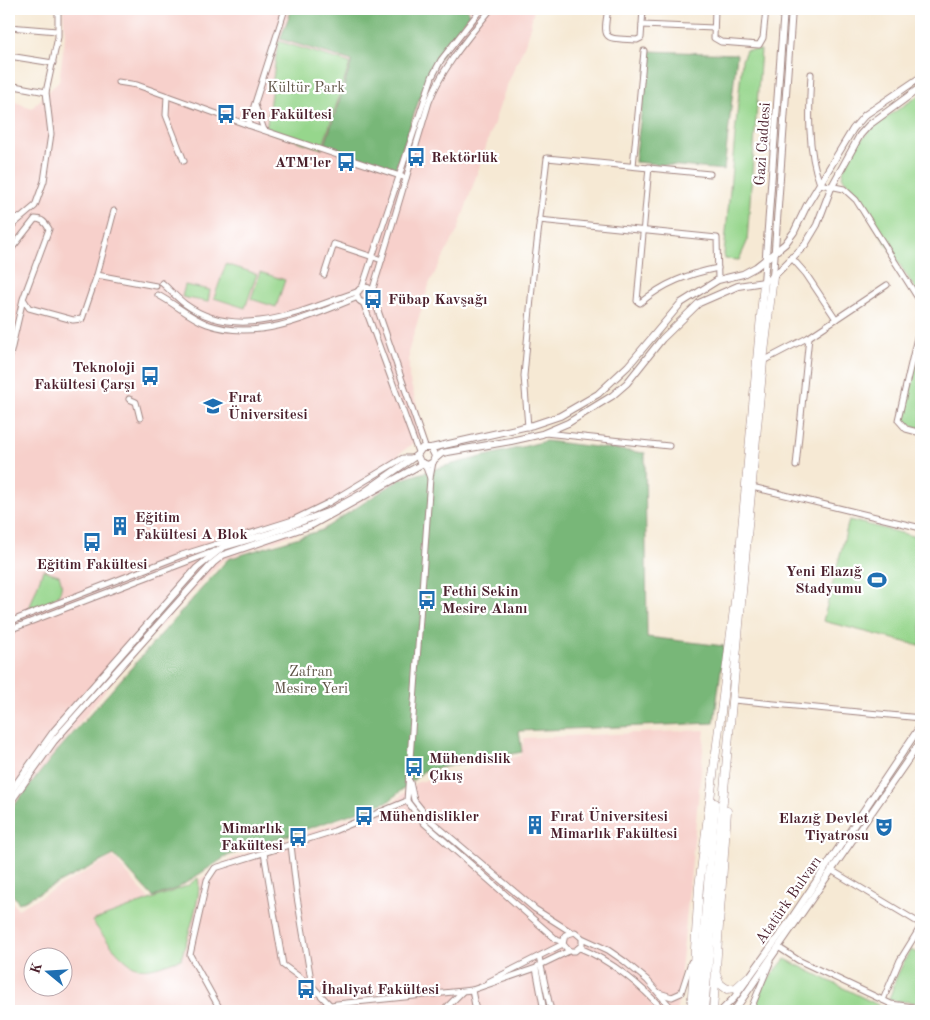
<svg xmlns="http://www.w3.org/2000/svg" width="930" height="1020" font-family="'Old Standard TT',serif">
  <style>
    .built { fill: #f7d0cb; fill-rule: evenodd }
    .green { fill: #96d68c; stroke: #707a5c }
    .forest { fill: #78b778; stroke: #616b52 }
    .lines { fill: none; stroke-linecap: round; stroke-linejoin: round }
    .minor-casing { stroke: #a08480; stroke-width: 7 }
    .major-casing { stroke: #a08480; stroke-width: 8 }
    .highway-casing { stroke: #a08480; stroke-width: 9 }
    .minor { stroke: #fff; stroke-width: 5 }
    .major { stroke: #fff; stroke-width: 6 }
    .highway { stroke: #fff; stroke-width: 8 }
    .labels { text-anchor: middle; stroke-width: 4.5; stroke-linejoin: round; paint-order: stroke }
    .park-label { font-size: 15px; fill: #615648; stroke: #fff }
    .poi-label { font-size: 15px; font-weight: bold; fill: #4a1f2b; stroke: #fff; text-anchor: start }
    .street-label { font-size: 15px; fill: #4a1f2b; stroke: #fff }
  </style>
  <rect width="100%" height="100%" fill="#fff"/>
  <filter id="ink" filterUnits="userSpaceOnUse"><feTurbulence type="fractalNoise" baseFrequency=".02" numOctaves="2"/><feDisplacementMap in="SourceGraphic" scale="10" xChannelSelector="R" yChannelSelector="G"/><feConvolveMatrix kernelMatrix="1 2 1 2 8 2 1 2 1" color-interpolation-filters="sRGB"/></filter>
  <filter id="wash" filterUnits="userSpaceOnUse"><feTurbulence type="fractalNoise" baseFrequency=".0096" numOctaves="4" result="noise"/><feDisplacementMap in="SourceGraphic" scale="20" xChannelSelector="R" yChannelSelector="G"/><feGaussianBlur stdDeviation="1.12" result="paint"/><feColorMatrix in="noise" values="0 0 0 0 0 0 0 0 0 0 0 0 0 0 0 0 0 1.4 0 .05"/><feComposite in="paint" operator="in"/></filter>
  <g filter="url(#wash)">
    <rect width="100%" height="100%" fill="#f6e9d4"/>
    <!-- built -->
    <g class="built">
      <path d="M63,9H534L528,37L505,90L458,230L430,282L409,349V378L425,434L399,454L415,472L380,490L334,519L223,560L138,650L9,810V100L32,108L59,81L65,37Z"/>
      <path d="M705,730L677,1011H9V898L18,909L113,857L149,899L181,892L230,859L394,802L415,783L521,755L524,738ZM32,958H62V988H32Z"/>
    </g>
    <!-- green -->
    <g class="green">
      <path d="M278,41L350,63L322,149L266,131Z"/>
      <path d="M746,50H761L747,242L739,260L725,259L724,254L742,60Z"/>
      <path d="M921,94V295L914,287L866,212L865,202L842,177C849,137 891,115 921,94Z"/>
      <path d="M226,264L257,274L245,308L214,298Z"/>
      <path d="M260,272L285,280L276,307L251,299Z"/>
      <path d="M185,285L210,290L208,302L182,297Z"/>
      <path d="M921,337V428L906,424L904,420Z"/>
      <path d="M849,520L921,538V646L823,621Z"/>
      <path d="M43,570L59,575C68,597 49,602 32,610L29,609Z"/>
      <path d="M198,878C203,895 186,941 181,959C169,962 151,971 139,968C124,965 101,933 92,921L187,886Z"/>
      <path d="M910,950L921,954V1003L889,1000L896,978Z"/>
      <path d="M785,959L882,1007L880,1011H754L763,985Z"/>
    </g>
    <!-- forest -->
    <g class="forest">
      <path d="M292,9H468L469,16L457,30L424,85L395,170L325,145L352,61L280,39Z"/>
      <path d="M649,51L737,54L724,170L635,162Z"/>
      <path d="M546,441L645,453L647,637L724,646L714,723L519,731L522,752L424,771L389,801L227,856L178,888L153,897L114,855L19,903L9,890V812L53,756L228,559L322,530L399,480L445,466Z"/>
    </g>
  </g>
  <g filter="url(#ink)">
    <g class="lines">
      <!-- minor casing -->
      <g class="minor-casing">
        <g id="minor">
          <path d="M285,9L248,125L406,178"/>
          <path d="M608,9C602,42 605,38 637,40L641,38L643,9"/>
          <path d="M715,9L714,38L721,42L759,45L763,38L766,9"/>
          <path d="M792,10L837,9"/>
          <path d="M642,25L714,28"/>
          <path d="M9,27L57,31"/>
          <path d="M9,56L53,63"/>
          <path d="M811,74C809,109 807,150 820,184L844,189L856,200L921,303"/>
          <path d="M118,82L137,85L248,125"/>
          <path d="M9,85L46,92"/>
          <path d="M167,96L166,115L184,161"/>
          <path d="M255,105L264,130"/>
          <path d="M633,166L644,51"/>
          <path d="M649,167L637,301L640,303C664,283 688,274 718,268"/>
          <path d="M9,216L20,218"/>
          <path d="M539,220L717,238L718,280"/>
          <path d="M9,228L35,206L44,181L51,134L46,92L58,37V9"/>
          <path d="M9,252L35,219C42,219 45,222 49,229L23,299L9,360"/>
          <path d="M791,257L806,274L836,319"/>
          <path d="M97,275L156,286"/>
          <path d="M324,275L334,244L382,260"/>
          <path d="M162,283C170,290 177,298 185,304C238,343 304,310 359,291"/>
          <circle cx="365" cy="295" r="8"/>
          <path d="M362,288L432,77L441,60L481,9"/>
          <path d="M372,292L429,102C443,66 468,38 491,9"/>
          <path d="M158,295C175,304 189,317 207,324C257,342 312,316 358,297"/>
          <path d="M373,296L425,447"/>
          <path d="M24,300L29,308L73,320L82,319L97,275L114,211"/>
          <path d="M363,302L418,452"/>
          <path d="M921,320L898,420L906,429L921,433"/>
          <path d="M763,361L809,337L887,285"/>
          <path d="M129,399L136,402L140,418"/>
          <path d="M528,427L524,376L533,276L547,158L710,174"/>
          <path d="M545,433L669,446"/>
          <path d="M425,465L430,478L433,462"/>
          <path d="M796,466L809,337"/>
          <path d="M430,478L407,801L424,823L557,940L563,942"/>
          <path d="M752,487L921,528"/>
          <path d="M9,622L182,555L293,520L328,503L403,458H413"/>
          <path d="M9,630L215,551"/>
          <path d="M733,700L921,718"/>
          <path d="M410,782L414,800L430,820L535,909L571,932"/>
          <path d="M291,845L297,897L312,986L330,1005"/>
          <path d="M264,853L283,965L312,986"/>
          <path d="M831,870L921,924"/>
          <path d="M582,938V945L575,951H569L563,944L565,935L575,932L582,938L608,950L624,961L647,980L674,1011"/>
          <path d="M580,948C612,961 642,986 664,1011"/>
          <path d="M777,949L778,947L798,960L891,1004L921,1008"/>
          <path d="M539,957L551,1011"/>
          <path d="M538,966L569,951"/>
          <path d="M488,982L563,944"/>
          <path d="M472,990L476,1011"/>
          <path d="M659,993L672,997L681,993L691,962"/>
          <path d="M883,1000L900,960L921,926"/>
          <path d="M221,1011L190,955L207,880L215,868L334,831L407,801"/>
          <path d="M299,1011L337,1004L472,990L536,968L544,1011"/>
          <path d="M443,1011L462,992"/>
          <path d="M750,1011L770,963"/>
        </g>
      </g>
      <!-- major casing -->
      <g class="major-casing">
        <g id="major">
          <path d="M773,277L792,9"/>
          <path d="M764,282L784,9"/>
          <path d="M431,448L435,456L433,462L428,465L420,462L417,455L422,448H431L533,425L560,416L598,394L628,366L681,303L718,280L743,274L756,267L785,244L794,232L807,205L853,129L865,115L921,77"/>
          <path d="M435,459L442,453L511,441L542,434L568,423L612,396L627,383L662,339L699,303L738,286L764,282L773,277L805,245L817,225L831,188L860,135L869,125L921,87"/>
          <path d="M9,794L54,731L197,568L223,547L268,534L330,511L363,493L417,455"/>
          <path d="M9,804L54,741L213,563L223,555L312,525L422,464"/>
          <path d="M721,1011L734,998L789,922L921,725"/>
          <path d="M734,1011L921,741"/>
        </g>
      </g>
      <!-- highway casing -->
      <g class="highway-casing">
        <g id="highway">
          <path d="M717,976L720,984L727,989L736,988L748,977"/>
          <path d="M697,1010L715,803"/>
          <path d="M704,1010L763,361L773,277"/>
          <path d="M691,1011L699,887L737,585L764,282"/>
          <path d="M713,1011L727,811"/>
        </g>
      </g>
      <!-- minor -->
      <use href="#minor" class="minor"/>
      <!-- major -->
      <use href="#major" class="major"/>
      <!-- highway -->
      <use href="#highway" class="highway"/>
    </g>
  </g>
  <!-- icons -->
  <defs>
    <g id="bus-bare" transform="scale(1.5)"><path d="M-5-6H5V4H4V6H2V4H-2V6H-4V4H-5ZM-3.5-4V0h7V-4ZM-3.5 1.2v1.5H-2V1.2ZM2 1.2v1.5H3.5V1.2Z" fill="#1f6fb2" stroke="#fff" stroke-width="2.5" paint-order="stroke"/></g>
    <g id="university-bare" transform="scale(1.5)"><path d="M0-5L7-2L0 1L-7-2ZM-4 1L0 2.5L4 1V4Q0 6-4 4Z" fill="#1f6fb2" stroke="#fff" stroke-width="2.5" paint-order="stroke"/></g>
    <g id="building-bare" transform="scale(1.5)"><path d="M-4-6H4V6H1V3H-1V6H-4ZM-2.5-4.3h1.7v1.8h-1.7ZM.8-4.3h1.7v1.8H.8ZM-2.5-1h1.7V.8h-1.7ZM.8-1h1.7V.8H.8Z" fill="#1f6fb2" stroke="#fff" stroke-width="2.5" paint-order="stroke"/></g>
    <g id="stadium-bare" transform="scale(1.5)"><path d="M0-5a6.5 5 0 1 0 0 10a6.5 5 0 1 0 0-10ZM-3.5-1.8h7v3.6h-7Z" fill="#1f6fb2" stroke="#fff" stroke-width="2.5" paint-order="stroke"/></g>
    <g id="theatre-bare" transform="scale(1.5)"><path d="M-5-5.5Q0-4 5-5.5V0Q5 5 0 6Q-5 5-5 0ZM-3.3-2.5H-1v1.5H-3.3ZM1-2.5H3.3v1.5H1ZM-2.8 1Q0 5.5 2.8 1Z" fill="#1f6fb2" stroke="#fff" stroke-width="2.5" paint-order="stroke"/></g>
  </defs>
  <g fill-rule="evenodd">
    <use href="#bus-bare" x="226" y="114"/>
    <use href="#bus-bare" x="416" y="157"/>
    <use href="#bus-bare" x="346" y="162"/>
    <use href="#bus-bare" x="373" y="299"/>
    <use href="#bus-bare" x="150" y="376"/>
    <use href="#university-bare" x="213" y="406"/>
    <use href="#building-bare" x="120" y="526"/>
    <use href="#bus-bare" x="92" y="542"/>
    <use href="#stadium-bare" x="877" y="580"/>
    <use href="#bus-bare" x="427" y="600"/>
    <use href="#bus-bare" x="414" y="767"/>
    <use href="#bus-bare" x="364" y="816"/>
    <use href="#building-bare" x="535" y="825"/>
    <use href="#theatre-bare" x="884" y="827"/>
    <use href="#bus-bare" x="298" y="837"/>
    <use href="#bus-bare" x="306" y="989"/>
  </g>
  <g class="labels">
    <!-- park labels -->
    <g class="park-label">
      <text x="306" y="92">Kültür Park</text>
      <text x="311" y="676">Zafran<tspan x="311" dy="17">Mesire Yeri</tspan></text>
    </g>
    <!-- poi labels -->
    <g class="poi-label">
      <text x="241" y="119">Fen Fakültesi</text>
      <text x="431" y="162">Rektörlük</text>
      <text x="331" y="167" text-anchor="end">ATM'ler</text>
      <text x="388" y="304">Fübap Kavşağı</text>
      <text x="135" y="372" text-anchor="end">Teknoloji<tspan x="135" dy="17">Fakültesi Çarşı</tspan></text>
      <text x="228" y="402">Fırat<tspan x="228" dy="17">Üniversitesi</tspan></text>
      <text x="135" y="522">Eğitim<tspan x="135" dy="17">Fakültesi A Blok</tspan></text>
      <text x="92" y="569" text-anchor="middle">Eğitim Fakültesi</text>
      <text x="862" y="576" text-anchor="end">Yeni Elazığ<tspan x="862" dy="17">Stadyumu</tspan></text>
      <text x="442" y="596">Fethi Sekin<tspan x="442" dy="17">Mesire Alanı</tspan></text>
      <text x="429" y="763">Mühendislik<tspan x="429" dy="17">Çıkış</tspan></text>
      <text x="379" y="821">Mühendislikler</text>
      <text x="550" y="821">Fırat Üniversitesi<tspan x="550" dy="17">Mimarlık Fakültesi</tspan></text>
      <text x="869" y="823" text-anchor="end">Elazığ Devlet<tspan x="869" dy="17">Tiyatrosu</tspan></text>
      <text x="283" y="833" text-anchor="end">Mimarlık<tspan x="283" dy="17">Fakültesi</tspan></text>
      <text x="321" y="994">İhaliyat Fakültesi</text>
    </g>
    <!-- street labels -->
    <g class="street-label">
      <text transform="translate(762 144) rotate(-86)" y="5">Gazi Caddesi</text>
      <text transform="translate(788 900) rotate(-55)" y="5">Atatürk Bulvarı</text>
    </g>
  </g>
  <!-- margin -->
  <rect width="930" height="1020" fill="none" stroke="#fff" stroke-width="30"/>
  <!-- north arrow -->
  <g transform="translate(48 972) rotate(288)"><circle r="24" fill="#ffffff" stroke="#b7a5aa"/>
  <path d="M0-4L9 19L0 12L-9 19Z" fill="#1f6fb2"/>
  <text y="-8" font-size="14" font-weight="bold" text-anchor="middle" fill="#4a1f2b">K</text>
  </g>
</svg>
